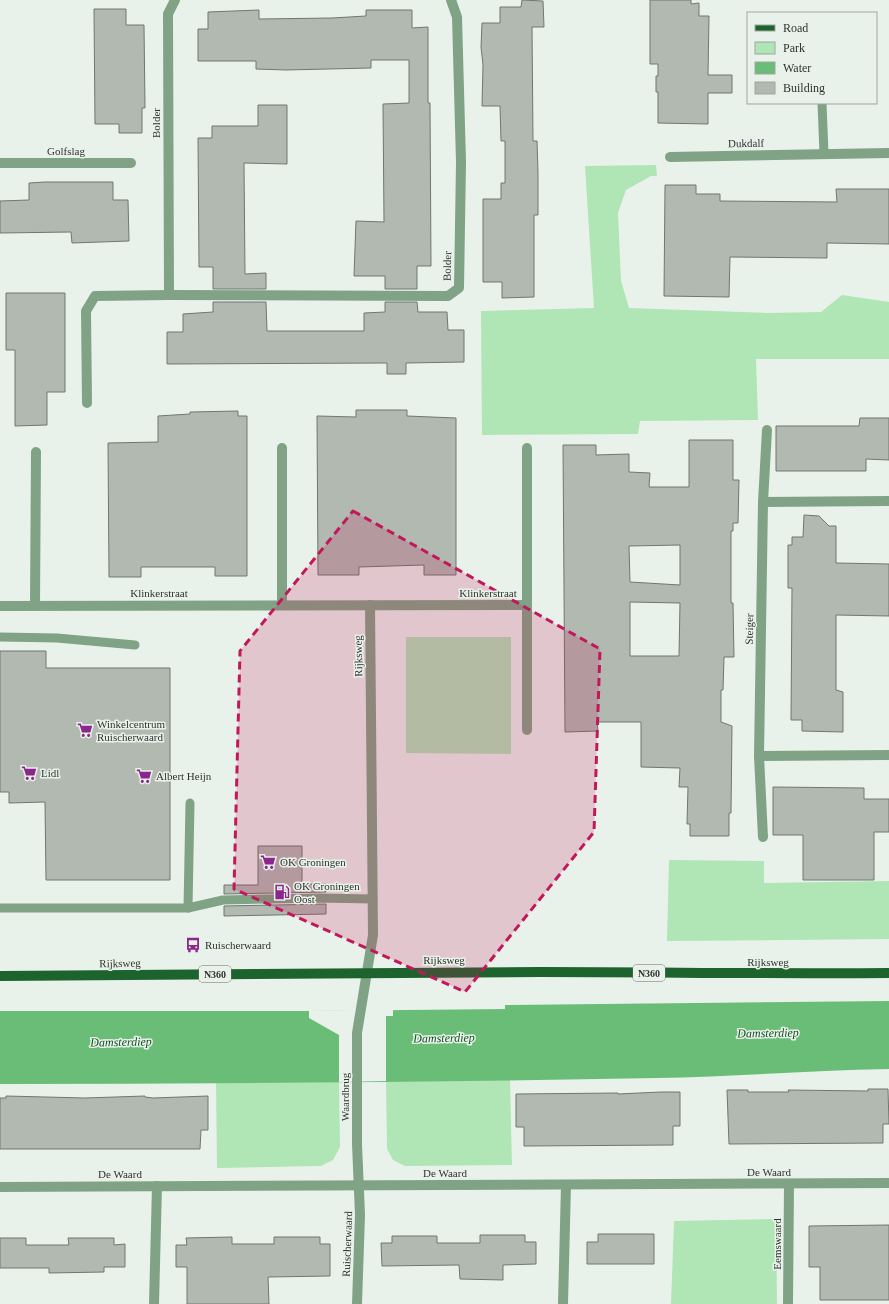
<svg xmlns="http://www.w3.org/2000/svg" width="889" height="1304" font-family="'Times New Roman',serif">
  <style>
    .green { fill: #b0e5b6 }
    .water { fill: #6abd77 }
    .pier { fill: #e9f2ea }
    .building { fill: #b1b9b1; stroke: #6f7770; fill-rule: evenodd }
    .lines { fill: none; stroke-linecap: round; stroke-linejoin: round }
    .service { stroke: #81a385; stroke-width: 9 }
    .minor { stroke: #81a385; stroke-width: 10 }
    .primary { stroke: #1c632d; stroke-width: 10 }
    .marked { fill: #c2185b; fill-opacity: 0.2; stroke: #c2185b; stroke-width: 3; stroke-dasharray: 8 5; stroke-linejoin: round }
    .labels { text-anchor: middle; stroke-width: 3; stroke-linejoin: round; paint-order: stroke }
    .shield { fill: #e9f2ea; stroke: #676c67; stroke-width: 1 }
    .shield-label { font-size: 10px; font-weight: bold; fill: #2f322f }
    .street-label { font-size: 11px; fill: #2f322f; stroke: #e9f2ea }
    .poi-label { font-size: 11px; fill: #2f322f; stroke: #e9f2ea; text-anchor: start }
    .water-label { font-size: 12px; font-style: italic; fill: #124e21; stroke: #e9f2ea }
  </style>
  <rect width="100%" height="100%" fill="#e9f2ea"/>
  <!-- green -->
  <g class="green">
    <path d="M656,165L657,176H651L626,190L618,213L621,281L629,308L768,313L821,312L842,295L889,302V359H756L758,420L640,421L638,434L482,435L481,311L594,308L585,166Z"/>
    <path d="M406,637H511V754L406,753Z"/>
    <path d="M669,860L764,861V883L889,881V939L667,941Z"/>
    <path d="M510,1080L512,1165L405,1166L393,1160L387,1149L386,1081Z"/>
    <path d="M339,1082L340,1147L333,1160L321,1166L217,1168L216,1083Z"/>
    <path d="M776,1219L777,1304H671L674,1221Z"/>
  </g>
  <!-- water -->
  <path class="water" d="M889,1001V1069C812,1070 734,1077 657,1078C438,1082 219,1084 0,1084V1011H309L505,1009V1005Z"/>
  <!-- pier -->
  <path class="pier" d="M393,1009V1016H386V1081L339,1082V1035L309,1018V1011Z"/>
  <!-- building -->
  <g class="building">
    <path d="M522,0L543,1L544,27H532L533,141H537L538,172V215H534V297L502,298V282H483V199H501V183H505V141H501L500,106H482L483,65L481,47L482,23H500V7H521Z"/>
    <path d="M650,0H691V4L699,3V16H709L708,75H732V93H708V124L658,123V92H656V76H658V64H650Z"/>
    <path d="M94,9H126V25H144L145,108H142V133H119V124H95Z"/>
    <path d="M259,10V19L332,18L366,16V10H412V28L428,27V103H430L431,266H417V289H385V276H354L356,221L384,222L383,104L409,103V60H371V68L286,70L256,69V61H198V29H208V12Z"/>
    <path d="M258,105H287V164L244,163L245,274L266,273V289H213V267H199L198,138H212V126H258Z"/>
    <path d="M45,182H113V200H128L129,241L72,243L71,232L0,233V201L29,200V183Z"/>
    <path d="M665,185H696V194H720V201L837,202L836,189H889V244L827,243V258L730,257L729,297L664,296Z"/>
    <path d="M6,293H65V392H47V425L15,426V350H6Z"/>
    <path d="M213,302H266L267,331H364V313L385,312V302H417L418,312H447L448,330H464V362L406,363V374H387V363L167,364V332H183V314L213,312Z"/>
    <path d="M356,410H407V416L456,418V575H424V565L359,567V575H318L317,416L356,417Z"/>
    <path d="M238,411V416H247V576H215V567H141V577H109L108,443L158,442V416L190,414V412Z"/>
    <path d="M860,418H889V460L866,459V471H776V426H859Z"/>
    <path d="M689,440H733V480H739L738,523H733V531H731V603H733L734,657H724L723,690H721V722L732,726L731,813H729V836H690V824H687L688,787H679L680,768L641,767V722H597L598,731L565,732L563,445H596V455L629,454V472L650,473L649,487H689ZM680,545V585L630,582L629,546ZM630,602L680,603L679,656H630Z"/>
    <path d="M804,515L819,516L829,526H836V563L889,564V616L836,615V690L843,692V732L802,731V720H791L792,588H788V545H792V537H803Z"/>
    <path d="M0,651H46V668H170V880H46L45,802L9,803V792H0Z"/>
    <path d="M773,787L864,788V799H889V832H874V880H803V835H773Z"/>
    <path d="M258,846H302V884H326V892L224,894V885H258Z"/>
    <path d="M326,904V914L224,916V906Z"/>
    <path d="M868,1089H888L889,1124H883V1143L729,1144L727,1090H748V1092H789L788,1090L868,1091Z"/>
    <path d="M661,1092H680V1126H673V1145L524,1146V1127H516V1094L618,1093V1094Z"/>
    <path d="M6,1096L85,1098L145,1096V1097L153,1098L208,1096V1130H201L200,1149H0V1098H6Z"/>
    <path d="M889,1225V1300H820V1267H809V1226Z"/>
    <path d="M598,1234H654V1264H587V1242H598Z"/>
    <path d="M480,1235H525V1242H536V1264L503,1265V1280L460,1279L459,1265L382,1266L381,1243H392V1236H437V1243H480Z"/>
    <path d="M232,1237V1244H274V1237H320V1244H330V1276L268,1277L269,1304H187V1267H176V1245H187L186,1238Z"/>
    <path d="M0,1238H26V1245H69L68,1238H114V1245L125,1244V1267H104V1272L49,1273V1268H0Z"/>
  </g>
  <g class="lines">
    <!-- service -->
    <g class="service">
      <path d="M822,103L824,154"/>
      <path d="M0,637L57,638L135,645"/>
      <path d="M0,908H188L223,900L319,898L373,899"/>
      <path d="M188,908L190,803"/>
    </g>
    <!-- minor -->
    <g class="minor">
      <path d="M670,157L889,153"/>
      <path d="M0,163H131"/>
      <path d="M169,295L168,14L175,0"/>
      <path d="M87,403L86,311L95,296L169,295L448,296L459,288L461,162L457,17L451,0"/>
      <path d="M282,448V605"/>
      <path d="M763,502L767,430"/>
      <path d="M0,606L526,605"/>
      <path d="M35,606L36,452"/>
      <path d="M527,730V448"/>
      <path d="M759,756L889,755"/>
      <path d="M763,837L759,756L763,502L889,501"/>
      <path d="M0,1187L889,1183"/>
      <path d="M154,1304L157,1186"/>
      <path d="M357,1304L360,1215L357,1144V1033L373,935L370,605"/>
      <path d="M563,1304L566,1185"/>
      <path d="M788,1304L789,1184"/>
    </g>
    <!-- primary -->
    <path class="primary" d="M0,976C180,974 360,972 541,972C657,972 773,974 889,973"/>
  </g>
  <!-- marked area -->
  <path class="marked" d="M353,511L600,649L594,832L465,992L234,889L240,651Z"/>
  <!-- icons -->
  <defs>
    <g id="supermarket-bare" transform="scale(1.2)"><path d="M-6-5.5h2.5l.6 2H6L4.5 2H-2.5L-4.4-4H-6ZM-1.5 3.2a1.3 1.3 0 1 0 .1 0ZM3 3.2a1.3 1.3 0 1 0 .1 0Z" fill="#8c268c" stroke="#e9f2ea" stroke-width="2.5" paint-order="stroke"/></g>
    <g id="fuel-bare" transform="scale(1.2)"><path d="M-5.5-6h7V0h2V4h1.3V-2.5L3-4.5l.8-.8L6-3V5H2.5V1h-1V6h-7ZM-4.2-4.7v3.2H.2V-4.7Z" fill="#8c268c" stroke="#e9f2ea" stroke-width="2.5" paint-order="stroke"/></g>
    <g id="bus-bare" transform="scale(1.2)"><path d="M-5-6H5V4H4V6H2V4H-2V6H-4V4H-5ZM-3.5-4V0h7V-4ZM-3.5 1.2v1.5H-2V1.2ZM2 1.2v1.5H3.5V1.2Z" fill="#8c268c" stroke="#e9f2ea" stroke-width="2.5" paint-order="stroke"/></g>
  </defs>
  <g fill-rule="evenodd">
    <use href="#supermarket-bare" x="85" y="730"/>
    <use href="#supermarket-bare" x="29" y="773"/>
    <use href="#supermarket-bare" x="144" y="776"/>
    <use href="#supermarket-bare" x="268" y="862"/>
    <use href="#fuel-bare" x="282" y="892"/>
    <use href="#bus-bare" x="193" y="945"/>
  </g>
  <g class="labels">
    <!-- shield labels -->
    <g class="shield">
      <rect x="633" y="965" width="32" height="16" rx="3"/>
      <rect x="199" y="966" width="32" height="16" rx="3"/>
    </g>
    <g class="shield-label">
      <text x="649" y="977">N360</text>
      <text x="215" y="978">N360</text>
    </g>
    <!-- street labels -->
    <g class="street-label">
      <text transform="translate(156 123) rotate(-90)" y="4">Bolder</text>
      <text transform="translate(746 143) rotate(-1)" y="4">Dukdalf</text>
      <text x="66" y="155">Golfslag</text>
      <text transform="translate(447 266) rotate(-89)" y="4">Bolder</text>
      <text x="159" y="597">Klinkerstraat</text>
      <text x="488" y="597">Klinkerstraat</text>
      <text transform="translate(749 629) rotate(-89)" y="4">Steiger</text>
      <text transform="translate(358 656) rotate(-91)" y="4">Rijksweg</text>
      <text x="444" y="964">Rijksweg</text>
      <text x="768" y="966">Rijksweg</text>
      <text transform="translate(120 963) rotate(-1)" y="4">Rijksweg</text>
      <text transform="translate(345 1097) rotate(-90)" y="4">Waardbrug</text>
      <text x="769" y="1176">De Waard</text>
      <text x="445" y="1177">De Waard</text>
      <text x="120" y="1178">De Waard</text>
      <text transform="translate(347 1244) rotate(-88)" y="4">Ruischerwaard</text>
      <text transform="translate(777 1244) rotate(-90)" y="4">Eemswaard</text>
    </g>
    <!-- poi labels -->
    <g class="poi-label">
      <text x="97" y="728">Winkelcentrum<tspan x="97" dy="13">Ruischerwaard</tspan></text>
      <text x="41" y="777">Lidl</text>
      <text x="156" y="780">Albert Heijn</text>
      <text x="280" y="866">OK Groningen</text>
      <text x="294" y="890">OK Groningen<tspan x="294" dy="13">Oost</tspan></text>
      <text x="205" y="949">Ruischerwaard</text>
    </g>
    <!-- water labels -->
    <g class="water-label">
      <text transform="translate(768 1033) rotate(-1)" y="4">Damsterdiep</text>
      <text transform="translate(444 1038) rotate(-1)" y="4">Damsterdiep</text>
      <text transform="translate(121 1042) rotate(-1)" y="4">Damsterdiep</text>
    </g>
  </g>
  <!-- legend -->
  <rect x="747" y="12" width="130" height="92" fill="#e9f2ea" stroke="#9fa59f"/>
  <rect x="755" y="25" width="20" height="6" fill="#1c632d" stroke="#9fa59f"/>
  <text x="783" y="32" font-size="12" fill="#2f322f">Road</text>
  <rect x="755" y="42" width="20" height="12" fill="#b0e5b6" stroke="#9fa59f"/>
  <text x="783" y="52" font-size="12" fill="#2f322f">Park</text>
  <rect x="755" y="62" width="20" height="12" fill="#6abd77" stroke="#9fa59f"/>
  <text x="783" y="72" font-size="12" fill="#2f322f">Water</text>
  <rect x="755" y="82" width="20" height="12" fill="#b1b9b1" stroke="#9fa59f"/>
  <text x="783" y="92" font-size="12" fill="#2f322f">Building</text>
</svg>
